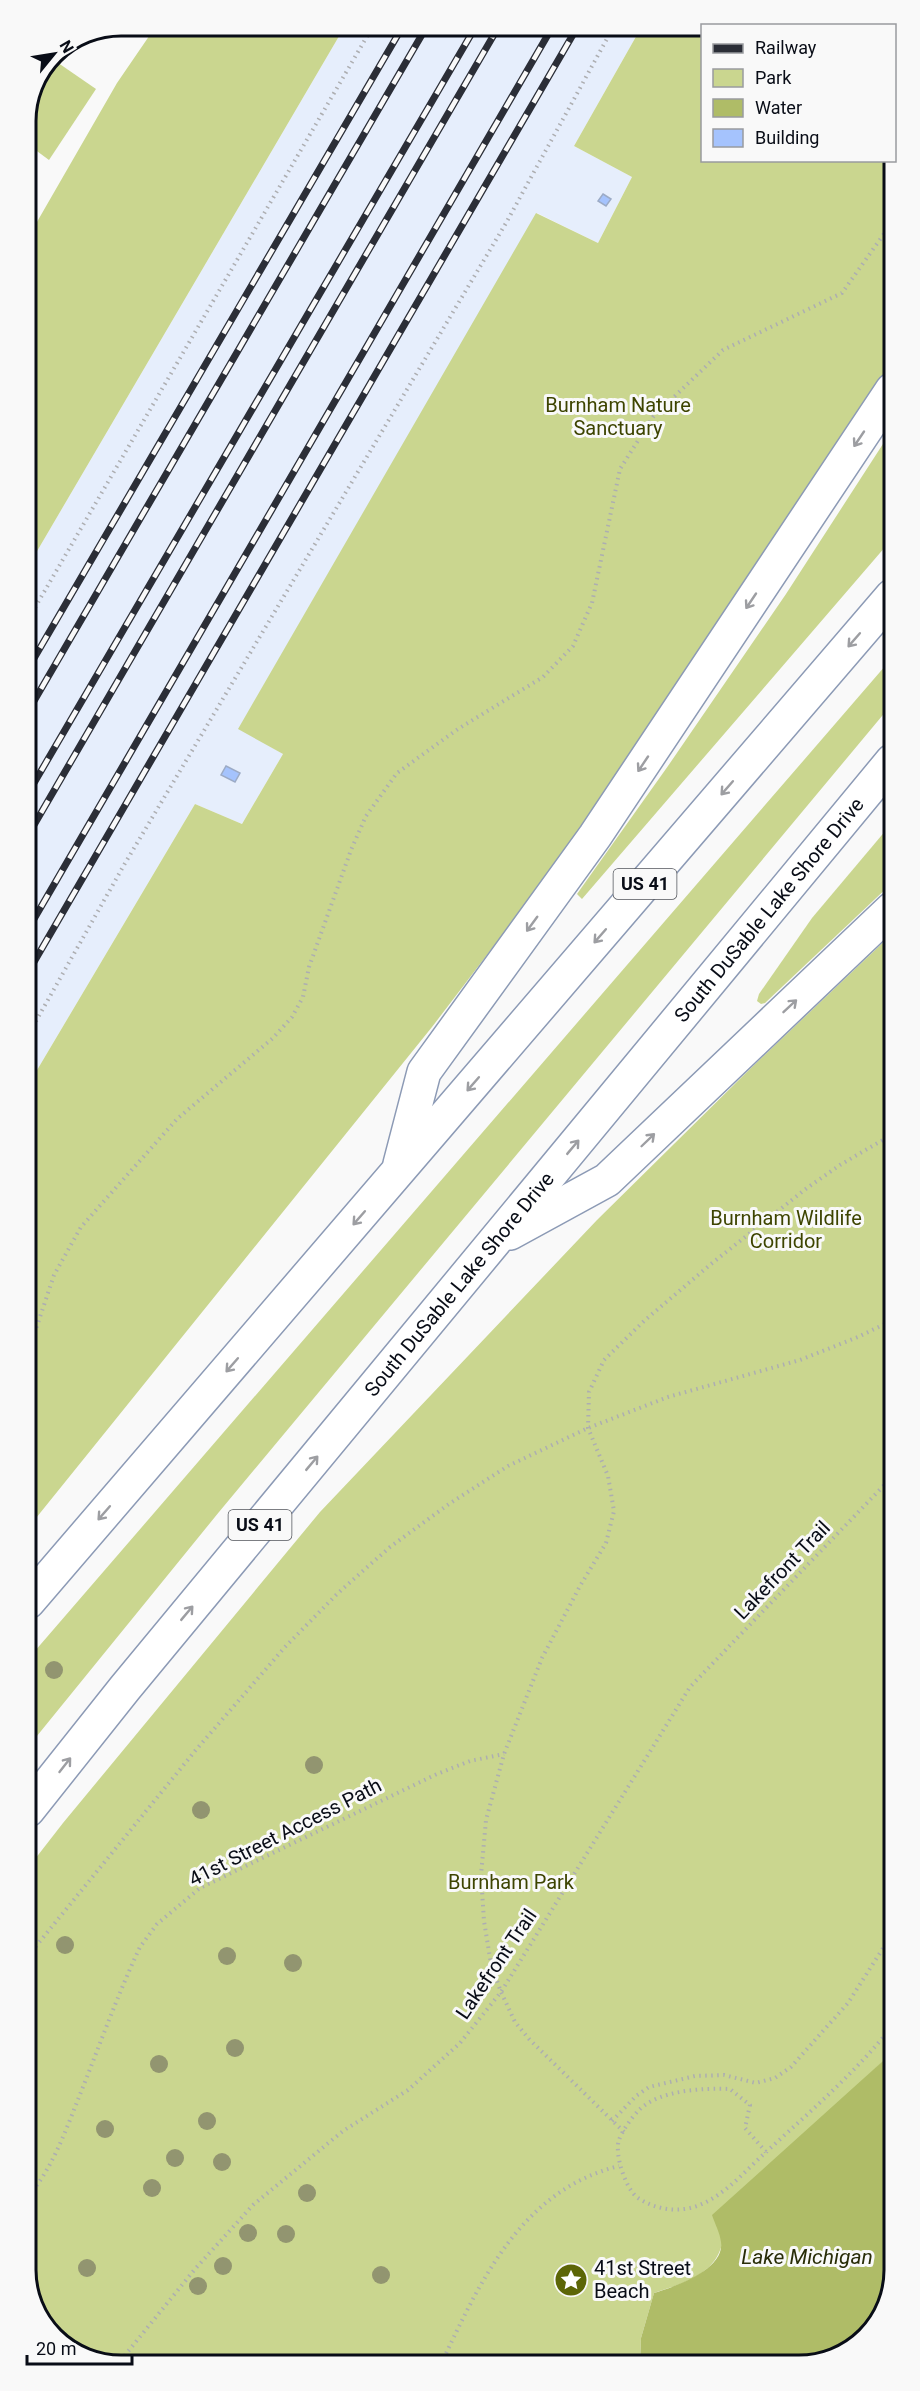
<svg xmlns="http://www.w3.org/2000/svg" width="920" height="2391" font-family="Roboto,sans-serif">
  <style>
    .built { fill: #e6eefc }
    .green { fill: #cad68f }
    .water { fill: #afbc67 }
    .building { fill: #a5c3fd; stroke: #9cabc6; stroke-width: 1.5 }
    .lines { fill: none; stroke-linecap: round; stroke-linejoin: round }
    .motorway-casing { stroke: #8c9ab5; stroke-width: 36 }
    .path { stroke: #adaeb1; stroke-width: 4; stroke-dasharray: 1.5 4.5; stroke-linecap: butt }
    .motorway { stroke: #fff; stroke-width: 33 }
    .rail-casing { stroke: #2b2e37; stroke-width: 7 }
    .rail { stroke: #f9f9f9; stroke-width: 4.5; stroke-dasharray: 14; stroke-linecap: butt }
    .tree { fill: #929570 }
    .oneway { stroke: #9d9ea2 }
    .labels { text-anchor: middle; stroke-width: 6; stroke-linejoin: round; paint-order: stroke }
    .shield { fill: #f9f9f9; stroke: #51545b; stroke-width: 1.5 }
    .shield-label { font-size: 18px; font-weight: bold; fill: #090d17 }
    .park-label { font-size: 20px; fill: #3d4400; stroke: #f9f9f9 }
    .street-label { font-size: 20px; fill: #090d17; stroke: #f9f9f9 }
    .poi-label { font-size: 20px; fill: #090d17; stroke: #f9f9f9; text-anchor: start }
    .water-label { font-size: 21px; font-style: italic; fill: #292d08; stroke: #f9f9f9 }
    .rim { fill: none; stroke: #090d17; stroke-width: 3 }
  </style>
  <rect width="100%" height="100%" fill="#f9f9f9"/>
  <!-- built -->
  <path class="built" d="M345,26H642L574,146L632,177L598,243L537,213L239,728L283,754L242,824L195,804L27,1087L26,570Z"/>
  <!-- green -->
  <g class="green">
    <path d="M156,26H345L26,570V458L36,440L26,433V241L117,83Z"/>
    <path d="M642,26H702V160L891,161L892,363L760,567L606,793L509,926L432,1027L28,1528L27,1087L195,804L242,824L283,754L238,729L536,213L598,243L632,177L574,146Z"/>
    <path d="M51,58L96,89L49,160L26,143V115Z"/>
    <path d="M892,430V539L582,899L577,894L668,766L786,594Z"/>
    <path d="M892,658V704L219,1512L28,1747V1659Z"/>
    <path d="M892,823V883L765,1003L761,1004L757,1001L759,994L812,918Z"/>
    <path d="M892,934L894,2051L804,2135L722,2244C715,2275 681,2284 654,2293L641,2338L640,2363L114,2365L58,2342L29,2295L28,1868L63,1823L320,1512L597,1220L753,1066Z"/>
  </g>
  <!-- water -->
  <path class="water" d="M894,2051V2271L875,2328L824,2362L640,2363L641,2338L654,2293C674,2287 725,2270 721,2242C720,2233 715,2224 712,2215Z"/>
  <!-- building -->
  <g class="building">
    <path d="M603,194L611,199L606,206L598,201Z"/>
    <path d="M226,766L240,773L235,782L221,775Z"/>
  </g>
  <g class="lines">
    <!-- motorway casing -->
    <g class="motorway-casing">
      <g id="motorway">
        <path d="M400,1164L424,1072L595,836L892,390"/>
        <path d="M510,1233L607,1180L892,909"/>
        <path d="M28,1602L892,596"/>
        <path id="s1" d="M28,1810L125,1688L892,761"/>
      </g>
    </g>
    <!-- path -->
    <g class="path">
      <path d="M26,623L373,26"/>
      <path d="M27,1037L124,865L506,223L614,26"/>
      <path d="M27,1356L54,1275L81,1227L177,1119L273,1038L292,1017L303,997L309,967L351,850L366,816L397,773L458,729L543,677L573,646L592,603L620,469L653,417L723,350L842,293L891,224"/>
      <path d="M28,1956L195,1751L285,1647L338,1593L390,1547L449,1504L508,1466L588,1428L668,1397L800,1360L858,1337L893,1320"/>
      <path d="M612,2121L636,2096L649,2087L695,2076L724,2075L756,2083L775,2078L791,2067L848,2003L894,1931"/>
      <path d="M624,2132L529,2039L515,2022L501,1992L491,1964L484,1921L481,1875L486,1820L504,1754L542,1658L580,1586L606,1543L614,1511L608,1476L588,1428L589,1392L604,1360L644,1321L711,1264L807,1188L840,1165L893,1134"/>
      <path d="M766,2152L745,2128L750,2105L730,2089C703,2088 659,2090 639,2110C632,2117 622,2131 619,2140C614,2154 626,2190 638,2198C653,2208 672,2212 690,2208C720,2201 744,2172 766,2152C811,2111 857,2071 894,2024"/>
      <path d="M29,2195C52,2169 66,2130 79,2097C99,2047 117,1996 140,1947L157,1924L200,1888L437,1774L470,1761L504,1754"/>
      <path d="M441,2364C480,2282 521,2190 619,2166"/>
      <path d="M117,2365L195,2269L253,2205L343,2131L408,2090L460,2043L501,1992L690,1687L893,1476"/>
    </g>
    <!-- motorway -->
    <use href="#motorway" class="motorway"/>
    <!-- rail casing -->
    <g class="rail-casing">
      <g id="rail">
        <path d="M26,672L403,26"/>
        <path d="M27,713L427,26"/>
        <path d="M27,795L476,26"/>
        <path d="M27,837L499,26"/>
        <path d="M27,931L553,26"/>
        <path d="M27,974L578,26"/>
      </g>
    </g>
    <!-- rail -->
    <use href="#rail" class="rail"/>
  </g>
  <!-- trees -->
  <g class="tree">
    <circle cx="54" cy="1670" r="9"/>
    <circle cx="314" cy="1765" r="9"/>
    <circle cx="201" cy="1810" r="9"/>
    <circle cx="65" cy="1945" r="9"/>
    <circle cx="227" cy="1956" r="9"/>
    <circle cx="293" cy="1963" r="9"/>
    <circle cx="235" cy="2048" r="9"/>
    <circle cx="159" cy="2064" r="9"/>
    <circle cx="207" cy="2121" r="9"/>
    <circle cx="105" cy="2129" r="9"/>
    <circle cx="175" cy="2158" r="9"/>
    <circle cx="222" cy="2162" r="9"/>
    <circle cx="152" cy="2188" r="9"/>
    <circle cx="307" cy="2193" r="9"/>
    <circle cx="248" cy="2233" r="9"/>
    <circle cx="286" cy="2234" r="9"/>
    <circle cx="223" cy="2266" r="9"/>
    <circle cx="87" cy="2268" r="9"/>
    <circle cx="381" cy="2275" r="9"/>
    <circle cx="198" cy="2286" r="9"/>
  </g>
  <!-- one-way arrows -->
  <defs><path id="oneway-shaft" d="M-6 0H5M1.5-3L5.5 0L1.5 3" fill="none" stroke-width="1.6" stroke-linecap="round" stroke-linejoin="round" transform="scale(1.5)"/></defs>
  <g class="oneway">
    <use href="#oneway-shaft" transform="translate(859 439) rotate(124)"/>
    <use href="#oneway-shaft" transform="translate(751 601) rotate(124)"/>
    <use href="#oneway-shaft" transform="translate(854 640) rotate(131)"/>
    <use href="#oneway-shaft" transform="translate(643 764) rotate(124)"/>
    <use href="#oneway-shaft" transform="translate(727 788) rotate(131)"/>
    <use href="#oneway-shaft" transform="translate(532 924) rotate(126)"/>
    <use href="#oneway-shaft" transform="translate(600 936) rotate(131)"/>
    <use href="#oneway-shaft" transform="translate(790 1006) rotate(-43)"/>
    <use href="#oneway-shaft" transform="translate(473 1084) rotate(131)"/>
    <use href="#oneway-shaft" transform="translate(648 1140) rotate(-44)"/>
    <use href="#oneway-shaft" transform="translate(573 1147) rotate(-50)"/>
    <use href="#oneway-shaft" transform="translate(359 1218) rotate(131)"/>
    <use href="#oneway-shaft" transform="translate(232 1365) rotate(131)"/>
    <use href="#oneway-shaft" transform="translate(312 1463) rotate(-50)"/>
    <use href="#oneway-shaft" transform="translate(104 1513) rotate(131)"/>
    <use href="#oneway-shaft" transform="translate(187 1613) rotate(-50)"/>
    <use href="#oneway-shaft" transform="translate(65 1765) rotate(-52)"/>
  </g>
  <!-- icons -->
  <defs>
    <g id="sight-disc" transform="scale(1.725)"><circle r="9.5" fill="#5c6607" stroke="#f9f9f9"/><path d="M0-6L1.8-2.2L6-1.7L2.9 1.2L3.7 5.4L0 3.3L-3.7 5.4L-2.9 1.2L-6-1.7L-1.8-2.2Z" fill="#fff"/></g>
  </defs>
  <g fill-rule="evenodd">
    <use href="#sight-disc" x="571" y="2280"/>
  </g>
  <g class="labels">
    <!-- shield labels -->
    <g class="shield">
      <rect x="613.5" y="869" width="63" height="30" rx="4.5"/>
      <rect x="228.5" y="1510" width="63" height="30" rx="4.5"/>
    </g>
    <g class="shield-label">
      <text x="645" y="890">US 41</text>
      <text x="260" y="1531">US 41</text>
    </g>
    <!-- park labels -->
    <g class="park-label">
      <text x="618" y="412">Burnham Nature<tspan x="618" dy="23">Sanctuary</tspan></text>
      <text x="786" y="1225">Burnham Wildlife<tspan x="786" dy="23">Corridor</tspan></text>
      <text x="511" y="1889">Burnham Park</text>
    </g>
    <!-- street labels -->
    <g class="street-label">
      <text dy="7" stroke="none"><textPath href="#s1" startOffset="1166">South DuSable Lake Shore Drive</textPath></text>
      <text dy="7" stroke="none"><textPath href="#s1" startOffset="680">South DuSable Lake Shore Drive</textPath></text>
      <text transform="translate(782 1570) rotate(-46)" y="7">Lakefront Trail</text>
      <text transform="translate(285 1832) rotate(-27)" y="7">41st Street Access Path</text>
      <text transform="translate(496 1964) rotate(-56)" y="7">Lakefront Trail</text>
    </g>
    <!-- poi labels -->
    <g class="poi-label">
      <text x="594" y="2275">41st Street<tspan x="594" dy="23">Beach</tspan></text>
    </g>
    <!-- water labels -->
    <g class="water-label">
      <text x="807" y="2264">Lake Michigan</text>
    </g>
  </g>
  <!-- crop -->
  <path d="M0 0H920V2391H0ZM121 36H799A85 85 0 0 1 884 121V2270A85 85 0 0 1 799 2355H121A85 85 0 0 1 36 2270V121A85 85 0 0 1 121 36Z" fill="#f9f9f9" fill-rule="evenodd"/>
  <path class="rim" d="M121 36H799A85 85 0 0 1 884 121V2270A85 85 0 0 1 799 2355H121A85 85 0 0 1 36 2270V121A85 85 0 0 1 121 36Z"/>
  <!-- legend -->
  <rect x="701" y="24" width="195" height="138" fill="#f9f9f9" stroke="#999b9f" stroke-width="1.5"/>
  <rect x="713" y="44" width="30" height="9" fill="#2b2e37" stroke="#999b9f" stroke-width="1.5"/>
  <text x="755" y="54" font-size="18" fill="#090d17">Railway</text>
  <rect x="713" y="69" width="30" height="18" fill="#cad68f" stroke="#999b9f" stroke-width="1.5"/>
  <text x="755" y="84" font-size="18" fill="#090d17">Park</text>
  <rect x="713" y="99" width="30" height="18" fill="#afbc67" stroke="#999b9f" stroke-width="1.5"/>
  <text x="755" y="114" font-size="18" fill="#090d17">Water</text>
  <rect x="713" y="129" width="30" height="18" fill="#a5c3fd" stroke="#999b9f" stroke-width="1.5"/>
  <text x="755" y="144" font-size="18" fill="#090d17">Building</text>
  <!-- north arrow -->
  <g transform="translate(54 54) rotate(60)" stroke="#f9f9f9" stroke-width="4.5" paint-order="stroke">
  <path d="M0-4.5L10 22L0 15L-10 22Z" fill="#090d17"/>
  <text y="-9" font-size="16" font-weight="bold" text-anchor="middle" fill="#090d17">N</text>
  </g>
  <!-- scale -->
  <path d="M27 2355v9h105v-9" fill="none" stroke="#090d17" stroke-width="3"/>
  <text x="36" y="2355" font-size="18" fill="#090d17" stroke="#f9f9f9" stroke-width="4.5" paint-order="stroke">20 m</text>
</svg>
